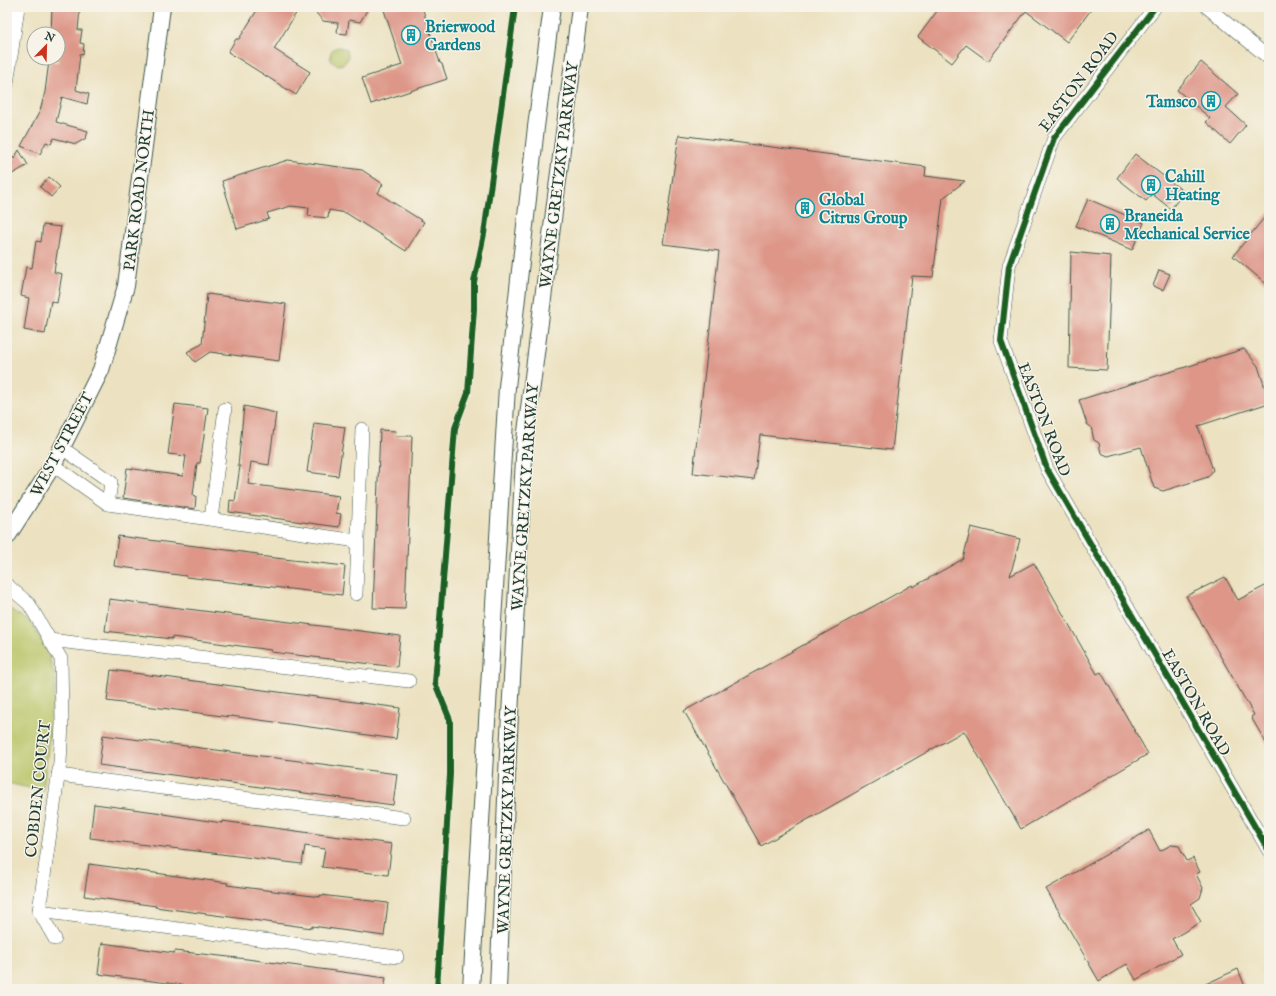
<svg xmlns="http://www.w3.org/2000/svg" width="1276" height="996" font-family="'IM FELL English',serif">
  <style>
    .grass { fill: url(#grass-tufts); stroke: #6b804d }
    .park { fill: #b7c466; stroke: #6b804d }
    .building { fill: #dd9688 }
    .lines { fill: none; stroke-linecap: round; stroke-linejoin: round }
    .minor-casing { stroke: #3e5649; stroke-width: 14 }
    .major-casing { stroke: #3e5649; stroke-width: 18 }
    .minor { stroke: #fff; stroke-width: 13 }
    .major { stroke: #fff; stroke-width: 16 }
    .cycleway-casing { stroke: #f7f3e8; stroke-width: 8 }
    .cycleway { stroke: #1b5e20; stroke-width: 6 }
    .labels { text-anchor: middle; stroke-width: 3; stroke-linejoin: round; paint-order: stroke }
    .culture-label { font-size: 16px; font-weight: bold; fill: #0d838f; stroke: #f7f3e8; text-anchor: start }
    .street-label { font-size: 16px; fill: #1f3d34; stroke: #f7f3e8 }
  </style>
  <defs>
    <pattern id="grass-tufts" width="24" height="20" patternUnits="userSpaceOnUse"><rect width="24" height="20" fill="#b7c466"/><path d="M3 7l-1-3M5 7V3M7 7l1-3M15 17l-1-3M17 17v-4M19 17l1-3" fill="none" stroke="#94a055"/></pattern>
  </defs>
  <rect width="100%" height="100%" fill="#f7f3e8"/>
  <filter id="ink" filterUnits="userSpaceOnUse"><feTurbulence type="fractalNoise" baseFrequency=".025" numOctaves="2"/><feDisplacementMap in="SourceGraphic" scale="8" xChannelSelector="R" yChannelSelector="G"/><feConvolveMatrix kernelMatrix="1 2 1 2 8 2 1 2 1" color-interpolation-filters="sRGB"/></filter>
  <filter id="wash" filterUnits="userSpaceOnUse"><feTurbulence type="fractalNoise" baseFrequency=".012" numOctaves="4" result="noise"/><feDisplacementMap in="SourceGraphic" scale="16" xChannelSelector="R" yChannelSelector="G"/><feGaussianBlur stdDeviation="0.9" result="paint"/><feColorMatrix in="noise" values="0 0 0 0 0 0 0 0 0 0 0 0 0 0 0 0 0 1.4 0 .05"/><feComposite in="paint" operator="in"/></filter>
  <g filter="url(#wash)">
    <rect width="100%" height="100%" fill="#ece2c1"/>
    <!-- grass -->
    <circle class="grass" cx="339" cy="56" r="9"/>
    <!-- park -->
    <path class="park" d="M7,607L30,622L47,649L56,681L43,791L7,783Z"/>
    <g id="blocks">
      <!-- building -->
      <g class="building">
        <path d="M52,7H74V8L80,9L78,30H82L80,43L84,44L83,55L80,54L76,90L89,94L87,104L62,97L56,122L88,131L86,138L76,144L54,138L51,144L46,142L40,154L21,146L40,111L45,92L49,61L58,62V34H51Z"/>
        <path d="M259,7H300L274,49L310,72L296,95L228,52L236,39H239Z"/>
        <path d="M311,7H369L360,22L349,20L347,34L337,33L338,23L323,21Z"/>
        <path d="M383,7H422L440,63L442,64L447,79L371,104L362,78L402,65Z"/>
        <path d="M940,7H1093L1067,42L1026,11L988,61L966,45L952,63L918,37Z"/>
        <path d="M1201,62L1238,94L1226,107L1246,125L1230,144L1206,122L1210,118L1177,90Z"/>
        <path d="M679,135L926,167L925,176L965,181L943,198L933,277L912,276L892,450L760,435L754,480L693,473L719,251L663,244Z"/>
        <path d="M7,147L14,159L19,150L28,165L7,177Z"/>
        <path d="M1135,154L1184,192L1171,209L1152,194L1146,201L1117,178Z"/>
        <path d="M288,160L362,170L383,184L378,193L424,222L406,251L346,213L329,210L328,218L308,216L309,208L291,206L267,213L269,219L237,229L222,181Z"/>
        <path d="M49,177L60,187L51,197L40,187Z"/>
        <path d="M1088,199L1144,223L1132,250L1076,226Z"/>
        <path d="M1269,212V286L1233,256Z"/>
        <path d="M43,225L61,227L54,272L62,274L57,303L51,301L45,334L24,330L29,298L21,296L26,267L32,268L36,241L41,242Z"/>
        <path d="M1071,252L1111,256L1107,370L1069,368Z"/>
        <path d="M1159,270L1170,274L1163,290L1153,286Z"/>
        <path d="M207,294L286,304L279,361L210,352L195,362L187,352L202,344Z"/>
        <path d="M1244,349L1258,366L1265,388L1269,386V403L1198,426L1213,470L1208,477L1163,491L1154,488L1141,447L1108,456L1101,453L1099,443L1094,440L1091,427L1087,424L1079,400Z"/>
        <path d="M175,404L208,408L200,463H197L193,495L196,496L195,509L123,498L127,468L183,476L186,456L168,454Z"/>
        <path d="M244,406L276,413L269,465L251,462L248,484L339,496L336,513L341,514L339,527L229,512L230,500L235,501L240,466H238Z"/>
        <path d="M314,423L345,427L338,476L307,472Z"/>
        <path d="M380,430L396,431L395,436H412L405,609L373,608Z"/>
        <path d="M971,527L1020,539L1010,576L1034,563L1097,674L1101,672L1148,754L1021,829L964,731L761,846L684,711L912,585L913,587L963,559Z"/>
        <path d="M118,536L258,554V556L345,566L342,595L186,577V576L114,566Z"/>
        <path d="M1225,577L1238,600L1269,584V748L1251,717L1254,715L1186,596Z"/>
        <path d="M109,599L400,636L397,667L271,652V650L172,637V639L105,631Z"/>
        <path d="M111,670L400,708L396,739L231,716L230,717L107,701Z"/>
        <path d="M103,735L397,774L393,805L99,765Z"/>
        <path d="M94,804L163,813V814L222,823V821L392,844L388,875L322,867L325,849L305,846L302,864L90,838Z"/>
        <path d="M1149,830L1160,851L1171,845L1179,846L1187,861L1193,858L1200,872L1196,874L1203,888L1200,898L1191,904L1201,922L1172,939L1181,954L1136,980L1127,964L1099,981L1046,889Z"/>
        <path d="M89,864L228,883L227,885L320,897V895L388,903L384,936L312,926V928L155,907L156,906L84,896Z"/>
        <path d="M102,943L174,953L175,951L247,959L386,978L384,989H214L98,974Z"/>
        <path d="M1238,969L1246,989H1195Z"/>
      </g>
    </g>
  </g>
  <g filter="url(#ink)">
    <use href="#blocks" fill-opacity="0" stroke="#3e5649" stroke-width="1"/>
    <g class="lines">
      <!-- minor casing -->
      <g class="minor-casing">
        <g id="minor">
          <path d="M1155,7L1054,138L1009,266L1001,341L1047,469L1269,851"/>
          <path d="M1207,7L1269,58"/>
          <path d="M7,84L18,7"/>
          <path d="M62,448L111,482L108,504"/>
          <path d="M53,465L108,504L357,541"/>
          <path d="M211,519L225,409"/>
          <path d="M7,585L29,604L61,659L62,723L60,763L39,911L55,939"/>
          <path d="M356,594L362,429"/>
          <path d="M49,640L409,681"/>
          <path d="M58,775L404,818"/>
          <path d="M39,911L397,957"/>
        </g>
      </g>
      <!-- major casing -->
      <g class="major-casing">
        <g id="major">
          <path d="M7,537L53,465L101,370L126,286L162,7"/>
          <path d="M471,989L507,387L536,127L552,7"/>
          <path d="M498,989L508,752L525,440L580,7"/>
        </g>
      </g>
      <!-- minor -->
      <use href="#minor" class="minor"/>
      <!-- major -->
      <use href="#major" class="major"/>
      <!-- cycleway casing -->
      <g class="cycleway-casing">
        <g id="cycleway">
          <path d="M1155,7L1054,138L1009,266L1001,341L1047,469L1269,851"/>
          <path d="M437,989L450,774V720L435,683L455,428L468,393L474,309V282L484,234L515,7"/>
        </g>
      </g>
      <!-- cycleway -->
      <use href="#cycleway" class="cycleway"/>
    </g>
  </g>
  <!-- icons -->
  <defs>
    <g id="building-ring" transform="scale(1)"><circle r="9.5" fill="#f7f3e8" stroke="#0f9aa8" stroke-width="1.5"/><path d="M-4-6H4V6H1V3H-1V6H-4ZM-2.5-4.3h1.7v1.8h-1.7ZM.8-4.3h1.7v1.8H.8ZM-2.5-1h1.7V.8h-1.7ZM.8-1h1.7V.8H.8Z" fill="#0f9aa8"/></g>
  </defs>
  <g fill-rule="evenodd">
    <use href="#building-ring" x="411" y="35"/>
    <use href="#building-ring" x="1211" y="101"/>
    <use href="#building-ring" x="1151" y="185"/>
    <use href="#building-ring" x="805" y="208"/>
    <use href="#building-ring" x="1110" y="224"/>
  </g>
  <g class="labels">
    <!-- culture labels -->
    <g class="culture-label">
      <text x="425" y="32">Brierwood<tspan x="425" dy="18">Gardens</tspan></text>
      <text x="1197" y="107" text-anchor="end">Tamsco</text>
      <text x="1165" y="182">Cahill<tspan x="1165" dy="18">Heating</tspan></text>
      <text x="819" y="205">Global<tspan x="819" dy="18">Citrus Group</tspan></text>
      <text x="1124" y="221">Braneida<tspan x="1124" dy="18">Mechanical Service</tspan></text>
    </g>
    <!-- street labels -->
    <g class="street-label">
      <text transform="translate(1078 81) rotate(-53)" y="6">EASTON ROAD</text>
      <text transform="translate(558 175) rotate(-83)" y="6">WAYNE GRETZKY PARKWAY</text>
      <text transform="translate(138 190) rotate(-83)" y="6">PARK ROAD NORTH</text>
      <text transform="translate(1045 419) rotate(69)" y="6">EASTON ROAD</text>
      <text transform="translate(61 444) rotate(-62)" y="6">WEST STREET</text>
      <text transform="translate(524 497) rotate(-86)" y="6">WAYNE GRETZKY PARKWAY</text>
      <text transform="translate(1197 702) rotate(60)" y="6">EASTON ROAD</text>
      <text transform="translate(37 789) rotate(-84)" y="6">COBDEN COURT</text>
      <text transform="translate(506 820) rotate(-88)" y="6">WAYNE GRETZKY PARKWAY</text>
    </g>
  </g>
  <!-- margin -->
  <rect width="1276" height="996" fill="none" stroke="#f7f3e8" stroke-width="24"/>
  <!-- north arrow -->
  <g transform="translate(46 46) rotate(23)"><circle r="19" fill="#f7f3e8" stroke="#a1aaa0"/>
  <path d="M0-3L7 15L0 10L-7 15Z" fill="#c8321e"/>
  <text y="-6" font-size="11" font-weight="bold" text-anchor="middle" fill="#1f3d34">N</text>
  </g>
</svg>
